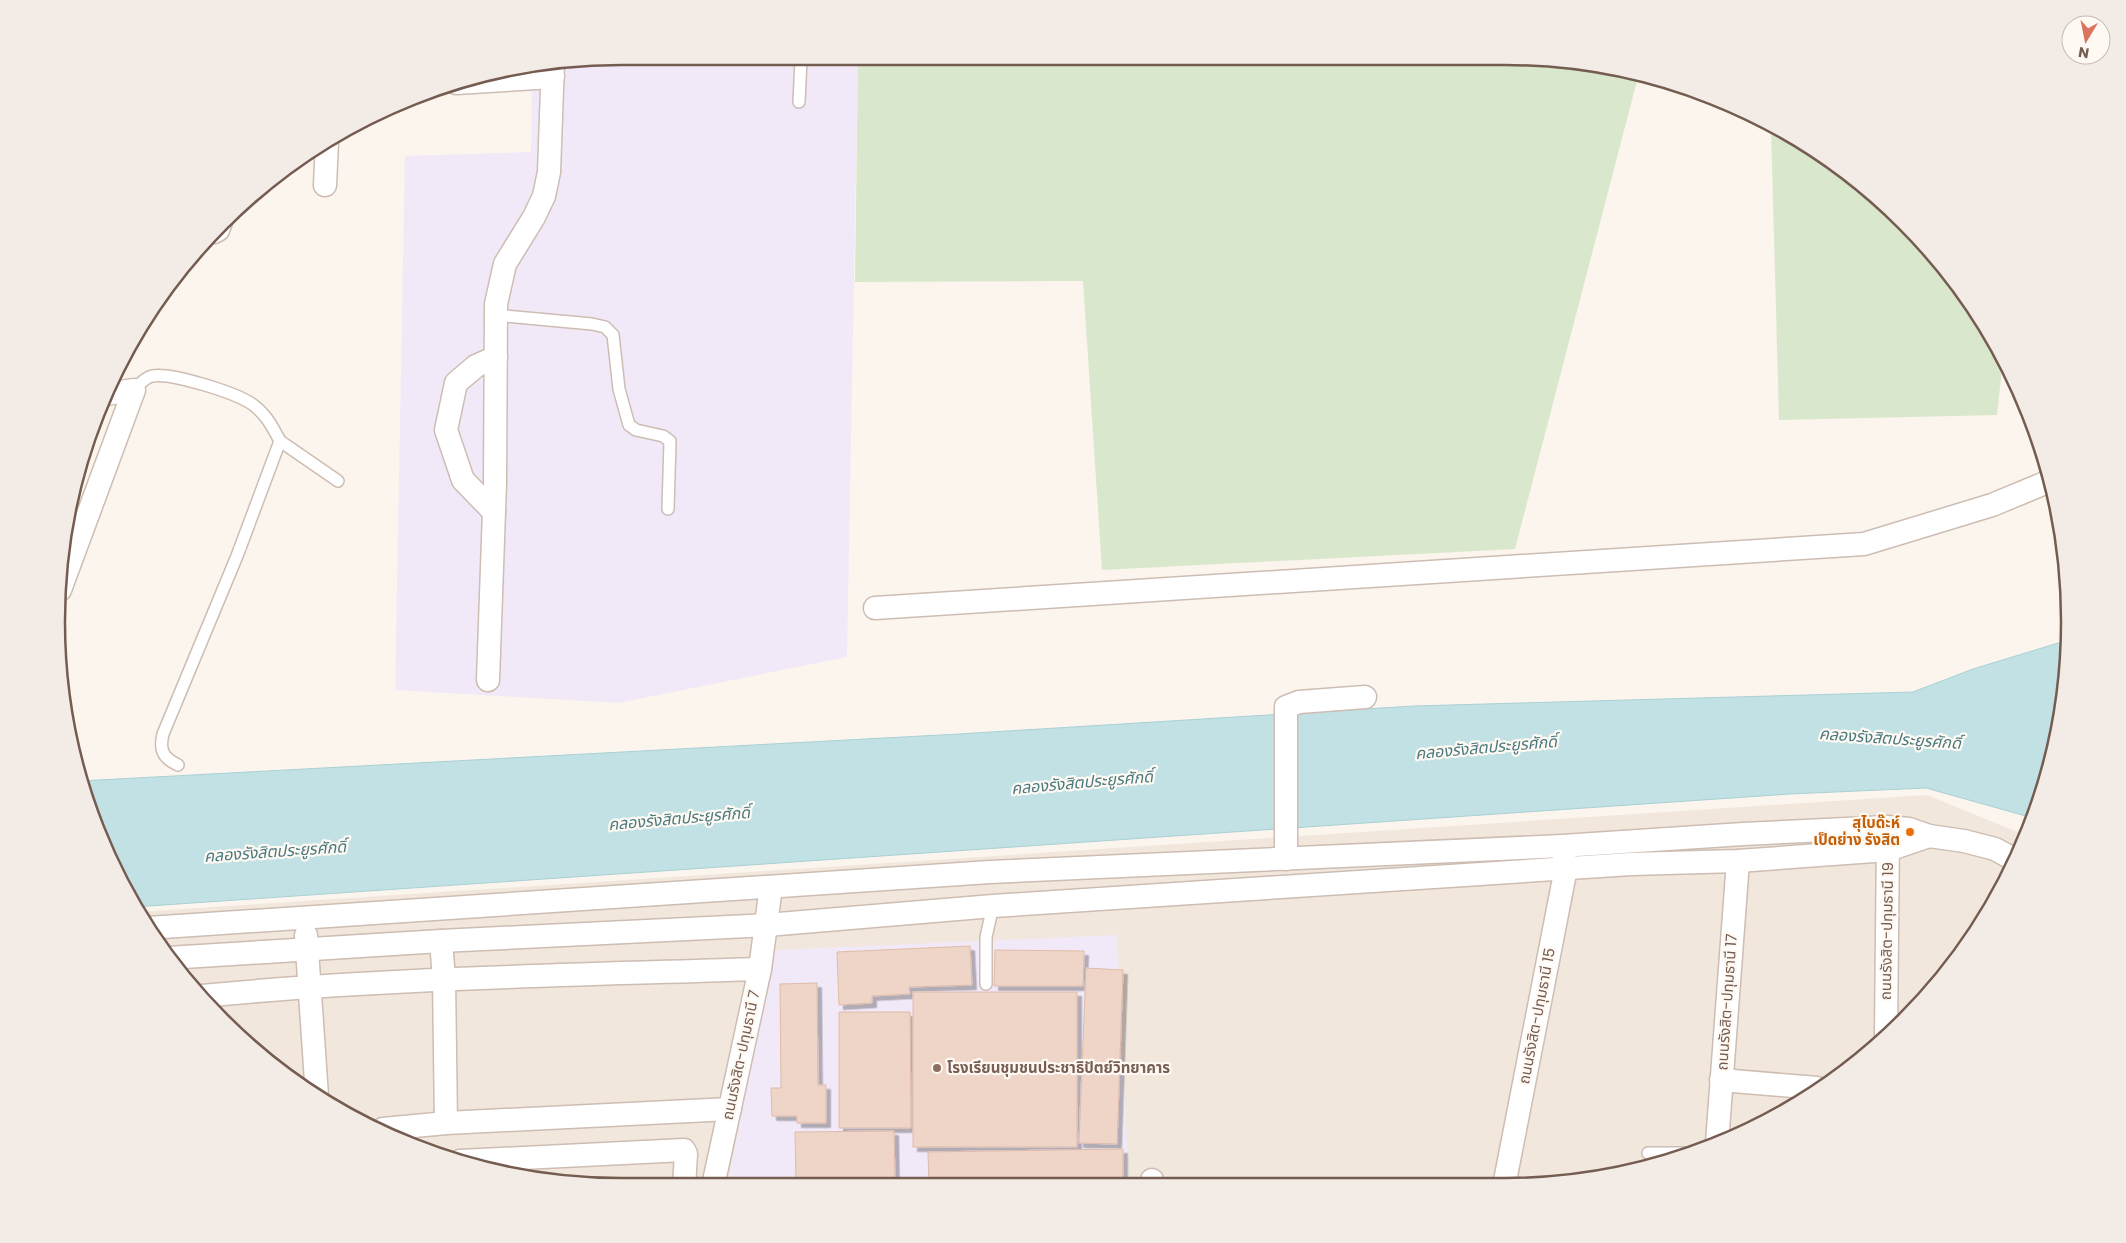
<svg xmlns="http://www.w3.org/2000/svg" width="2126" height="1243" font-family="Poppins,'Noto Sans Thai',sans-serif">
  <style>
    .residential { fill: #f2e7dc }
    .education { fill: #f2e9f8 }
    .green { fill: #d9e8cc }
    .water { fill: #c2e1e4; stroke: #a9d0d5 }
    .building { fill: #eed5c7; stroke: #dfbba9; filter: url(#shadow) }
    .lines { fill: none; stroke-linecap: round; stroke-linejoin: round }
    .service-casing { stroke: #cdbdb3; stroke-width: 14 }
    .minor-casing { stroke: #cdbdb3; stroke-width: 25 }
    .service { stroke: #fff; stroke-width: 11 }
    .minor { stroke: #fff; stroke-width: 22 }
    .food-dot { fill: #e8710a; stroke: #fef9f3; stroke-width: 2 }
    .education-dot { fill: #8d6e63; stroke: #fef9f3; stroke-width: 2 }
    .labels { text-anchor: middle; stroke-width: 4.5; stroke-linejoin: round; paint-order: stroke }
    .food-label { font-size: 15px; font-weight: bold; fill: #c56008; stroke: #fef9f3; text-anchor: end }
    .street-label { font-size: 15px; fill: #755c51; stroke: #fef9f3 }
    .education-label { font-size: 15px; font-weight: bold; fill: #785e54; stroke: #fef9f3; text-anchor: start }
    .water-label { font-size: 16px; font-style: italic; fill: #49797f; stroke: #fef9f3 }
    .rim { fill: none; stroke: #755c51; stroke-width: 2.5 }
  </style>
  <defs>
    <filter id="shadow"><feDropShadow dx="4.5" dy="4.5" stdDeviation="0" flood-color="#0004"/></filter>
  </defs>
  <rect width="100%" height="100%" fill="#fbf5ed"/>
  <!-- residential -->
  <path class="residential" d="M1927,795L2027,836L1975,935L1904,1021L1787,1111L1686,1157L1542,1186H584L440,1157L308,1092L249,1046L173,966L137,912Z"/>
  <!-- education -->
  <g class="education">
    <path d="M858,60L847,657L618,703L395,690L405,156L531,152L532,65L547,61Z"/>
    <path d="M1117,935L1129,1186H727L775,950Z"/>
  </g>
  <!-- green -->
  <g class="green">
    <path d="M1542,57L1638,77L1515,549L1102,570L1083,281L855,282L858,60Z"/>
    <path d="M1771,128L1818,151L1904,222L1974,307L2003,360L1997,415L1779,420Z"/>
  </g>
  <!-- water -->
  <path class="water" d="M2068,640L2059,731L2033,818L1926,788L1790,794L134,907L86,803L80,781L959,734L1414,706L1913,692L1973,669Z"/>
  <!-- building -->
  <g class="building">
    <path d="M970,946L972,985L909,987L910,994L872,996V1003L839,1005L837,952Z"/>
    <path d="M995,950L1084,951L1083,986H994Z"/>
    <path d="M1086,968L1123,970L1117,1144L1079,1143Z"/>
    <path d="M817,983L818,1085H826V1123H797V1116H772L771,1088H781L780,984Z"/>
    <rect x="913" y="992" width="164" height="155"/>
    <path d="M839,1012H910L911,1128H839Z"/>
    <path d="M894,1131L895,1182L796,1183L795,1132Z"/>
    <path d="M1123,1149V1186H929L928,1152Z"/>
    <path d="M916,1183V1186H831Z"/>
  </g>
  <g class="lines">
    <!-- service casing -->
    <g class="service-casing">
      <g id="service">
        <path d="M799,102L801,60"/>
        <path d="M495,315L592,324L605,327L613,335L619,389L629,425L636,430L663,436L670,441L668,509"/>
        <path d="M134,390C139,385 144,378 152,376C171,372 236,393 252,404C266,414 272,426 280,441L237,556L163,734C159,750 163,758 178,765"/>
        <path d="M280,441L338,481"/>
        <path d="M986,984V937L993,906"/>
        <path d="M1648,1153H1694"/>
      </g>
    </g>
    <!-- minor casing -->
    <g class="minor-casing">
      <g id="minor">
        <path d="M456,83L553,77"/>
        <path d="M325,185L327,142"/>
        <path d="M214,232L218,230L221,222"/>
        <path d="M494,512L463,480L446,430L456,383L476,366L496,357"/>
        <path d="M60,590L134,390L106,394"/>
        <path d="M875,608L1864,544L1992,505L2050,481"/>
        <path d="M488,680L495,483L496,304L505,264L534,217L544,196L549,172L553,61"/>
        <path d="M1286,859V707L1299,702L1365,697"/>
        <path d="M148,928L990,872L1562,846L1743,834L1888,827L1909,829L1929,836L1964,841L1995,849L2015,860"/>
        <path d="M306,935L317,1096"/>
        <path d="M441,941L444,979L446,1123"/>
        <path d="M168,958L441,941L767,925L993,906L1631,864L1738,861L1888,850L1929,836"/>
        <path d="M202,996C387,978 574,975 760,969"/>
        <path d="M1886,1035L1888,836"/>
        <path d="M1721,1080L1817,1088"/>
        <path d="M383,1129L446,1123L730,1109"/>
        <path d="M1717,1143L1738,861"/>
        <path d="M460,1161L684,1150L686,1154L684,1186"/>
        <path d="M713,1186L760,969L771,887"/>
        <path d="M1151,1186L1152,1180"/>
        <path d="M1504,1186L1566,868L1564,855"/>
      </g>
    </g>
    <!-- service -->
    <use href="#service" class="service"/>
    <!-- minor -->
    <use href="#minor" class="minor"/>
  </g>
  <!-- markers -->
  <circle class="food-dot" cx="1910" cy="832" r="5"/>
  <circle class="education-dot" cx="937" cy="1068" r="5"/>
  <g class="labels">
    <!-- food labels -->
    <g class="food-label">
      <text x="1900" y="828">สุไบด๊ะห์<tspan x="1900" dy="17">เป็ดย่าง รังสิต</tspan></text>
    </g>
    <!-- street labels -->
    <g class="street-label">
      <text transform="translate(1887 931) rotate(-89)" y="5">ถนนรังสิต-ปทุมธานี 19</text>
      <text transform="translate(1727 1002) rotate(-86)" y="5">ถนนรังสิต-ปทุมธานี 17</text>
      <text transform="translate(1537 1016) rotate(-79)" y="5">ถนนรังสิต-ปทุมธานี 15</text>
      <text transform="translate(741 1055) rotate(-78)" y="5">ถนนรังสิต-ปทุมธานี 7</text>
    </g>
    <!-- education labels -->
    <g class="education-label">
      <text x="947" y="1073">โรงเรียนชุมชนประชาธิปัตย์วิทยาคาร</text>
    </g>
    <!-- water labels -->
    <g class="water-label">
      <text transform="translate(1890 738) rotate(4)" y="6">คลองรังสิตประยูรศักดิ์</text>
      <text transform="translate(1486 747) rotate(-5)" y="6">คลองรังสิตประยูรศักดิ์</text>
      <text transform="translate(1082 782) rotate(-5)" y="6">คลองรังสิตประยูรศักดิ์</text>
      <text transform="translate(679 818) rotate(-5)" y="6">คลองรังสิตประยูรศักดิ์</text>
      <text transform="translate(275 851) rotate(-4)" y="6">คลองรังสิตประยูรศักดิ์</text>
    </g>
  </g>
  <!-- crop -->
  <path d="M0 0H2126V1243H0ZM621 65H1505A556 556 0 0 1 2061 621V622A556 556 0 0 1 1505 1178H621A556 556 0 0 1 65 622V621A556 556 0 0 1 621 65Z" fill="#f3ece6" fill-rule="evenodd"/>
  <path class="rim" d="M621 65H1505A556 556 0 0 1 2061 621V622A556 556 0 0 1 1505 1178H621A556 556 0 0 1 65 622V621A556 556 0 0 1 621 65Z"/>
  <!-- north arrow -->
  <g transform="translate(2086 40) rotate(190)"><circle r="24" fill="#fef9f3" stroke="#c7bab2"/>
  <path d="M0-4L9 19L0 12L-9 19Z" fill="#d9745f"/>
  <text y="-8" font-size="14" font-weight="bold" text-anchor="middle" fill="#755c51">N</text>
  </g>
</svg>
